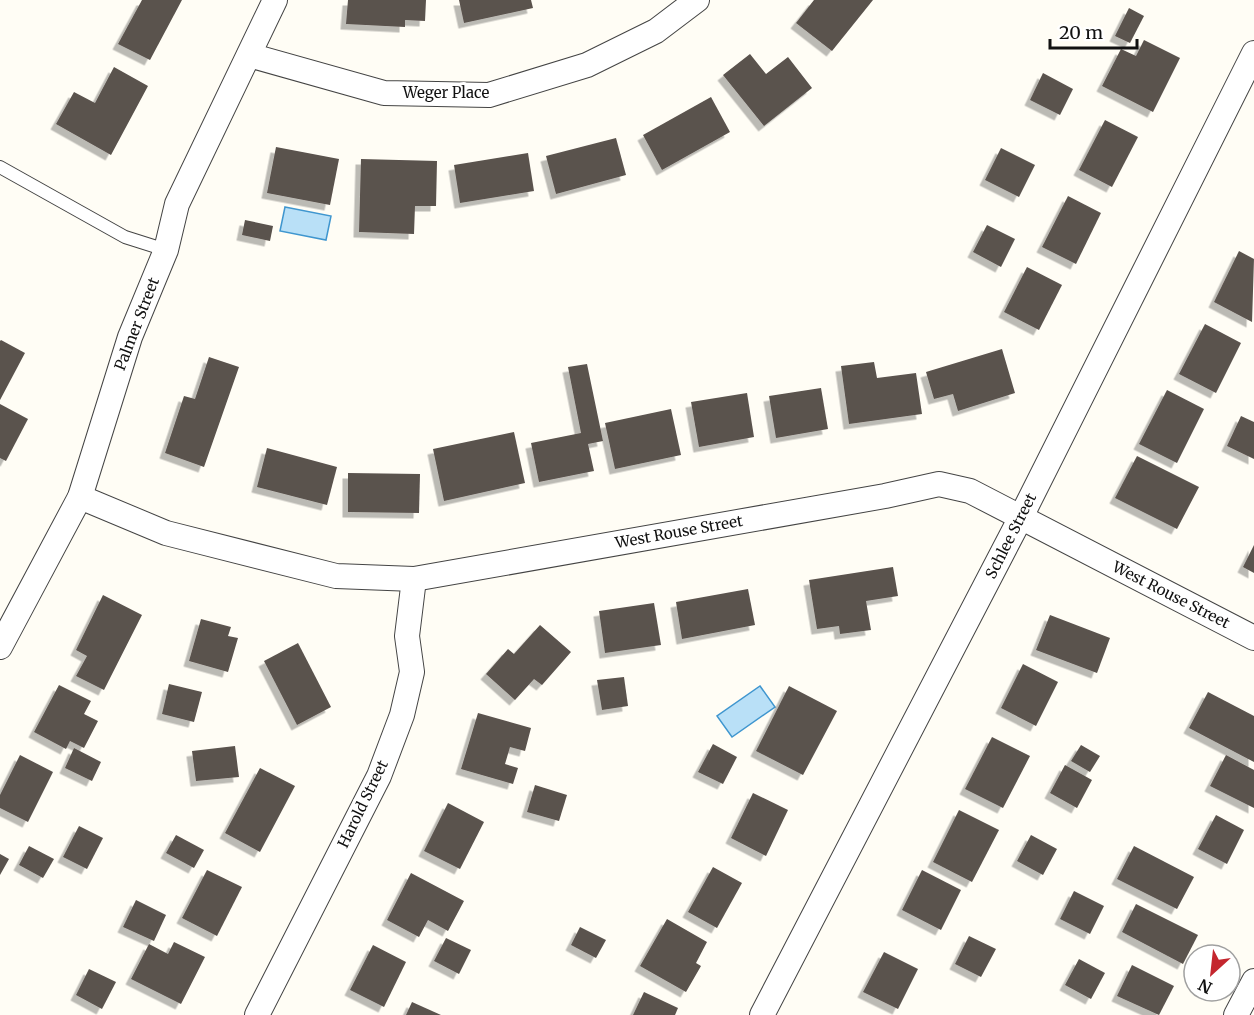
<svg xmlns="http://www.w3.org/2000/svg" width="1254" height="1015" font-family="Merriweather,serif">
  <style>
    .water { fill: #b9e0f7; stroke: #3f96cf; stroke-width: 1.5 }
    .building { fill: #5a524d; filter: url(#shadow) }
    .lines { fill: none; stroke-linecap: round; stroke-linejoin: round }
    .service-casing { stroke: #444; stroke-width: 14 }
    .minor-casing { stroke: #444; stroke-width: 26 }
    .service { stroke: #fff; stroke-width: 12 }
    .minor { stroke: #fff; stroke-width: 24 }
    .labels { text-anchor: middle; stroke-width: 6; stroke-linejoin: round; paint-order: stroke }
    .street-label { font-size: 15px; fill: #111; stroke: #fff }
  </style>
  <defs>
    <filter id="shadow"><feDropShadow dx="-5.5" dy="5.5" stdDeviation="0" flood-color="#0004"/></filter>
  </defs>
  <rect width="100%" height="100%" fill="#fffdf5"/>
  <!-- water -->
  <g class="water">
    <path d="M285,207L331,216L326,240L280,231Z"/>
    <path d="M760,686L775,707L732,737L717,716Z"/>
  </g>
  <!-- building -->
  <g class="building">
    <path d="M142,0H182L150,60L118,44Z"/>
    <path d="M348,0H426L425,21L405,20V27L346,24Z"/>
    <path d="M459,0H531L533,8L464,23Z"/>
    <path d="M814,0H873L832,51L796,23Z"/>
    <path d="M1129,8L1144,16L1130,43L1115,36Z"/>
    <path d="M1144,40L1180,58L1153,112L1102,86L1121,49L1136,56Z"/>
    <path d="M750,54L766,74L788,57L812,88L764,126L723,75Z"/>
    <path d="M114,67L148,86L111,155L56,124L74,92L95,103Z"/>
    <path d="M1043,73L1073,89L1060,115L1030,100Z"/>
    <path d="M711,97L730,132L662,170L643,135Z"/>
    <path d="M1105,120L1138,137L1112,187L1079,170Z"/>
    <path d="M616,138L626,175L556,194L546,156Z"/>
    <path d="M276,147L339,159L330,205L267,193Z"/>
    <path d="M1001,148L1035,165L1019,197L985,180Z"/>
    <path d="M528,153L534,191L460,203L454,165Z"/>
    <path d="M361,159L437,161L436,206H415L414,234L359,232Z"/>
    <path d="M1068,196L1101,213L1076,264L1042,247Z"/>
    <path d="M245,220L273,226L270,241L242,235Z"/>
    <path d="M987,225L1015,239L1001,267L973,252Z"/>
    <path d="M1239,251L1254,259L1252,322L1214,302Z"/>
    <path d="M1027,267L1062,285L1039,330L1004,312Z"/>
    <path d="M1205,324L1241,343L1216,393L1179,374Z"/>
    <path d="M1,340L25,353L0,400V341Z"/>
    <path d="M1002,349L1015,393L958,411L953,394L934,399L926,372Z"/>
    <path d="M209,357L239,367L204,467L165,453L184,396L195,399Z"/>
    <path d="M874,362L877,378L916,373L922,414L849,424L841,366Z"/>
    <path d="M587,364L603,441L588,444L594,471L539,482L531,443L581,433L568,367Z"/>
    <path d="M821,388L828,429L776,438L769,396Z"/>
    <path d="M1167,390L1204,409L1177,463L1139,444Z"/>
    <path d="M747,393L754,437L699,447L691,402Z"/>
    <path d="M0,404L28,419L6,461L0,458Z"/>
    <path d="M671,409L681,455L615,469L605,423Z"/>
    <path d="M1241,416L1254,422V459L1227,446Z"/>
    <path d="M514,432L525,483L444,501L433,449Z"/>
    <path d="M267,448L337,467L327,505L257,487Z"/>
    <path d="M1137,456L1199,487L1177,529L1115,498Z"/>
    <path d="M348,473L420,474L419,513L348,512Z"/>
    <path d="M1254,545V573L1243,567Z"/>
    <path d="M893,567L898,596L866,601L871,630L840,634L839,626L817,629L809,580Z"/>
    <path d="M748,589L755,625L682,639L676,602Z"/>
    <path d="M103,595L142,615L104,690L76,676L87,656L76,650Z"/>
    <path d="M654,603L661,645L605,653L599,611Z"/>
    <path d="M1050,615L1110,638L1097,673L1036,650Z"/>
    <path d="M201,619L231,627L228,636L238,638L228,672L189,661Z"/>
    <path d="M540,625L571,652L542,685L534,679L515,700L486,674L508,649L514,654Z"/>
    <path d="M298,643L331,707L297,725L264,661Z"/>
    <path d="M1023,664L1058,682L1036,726L1001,708Z"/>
    <path d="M624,677L628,706L602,710L597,680Z"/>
    <path d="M169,684L202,692L194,722L162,714Z"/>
    <path d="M59,685L91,701L84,714L98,721L84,748L70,741L66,749L34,732Z"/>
    <path d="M789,686L837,711L803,775L756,751Z"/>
    <path d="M1208,692L1254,716V762L1189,728Z"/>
    <path d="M478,713L531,728L525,751L510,747L505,764L518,768L513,784L461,769Z"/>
    <path d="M992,737L1030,756L1003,808L965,789Z"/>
    <path d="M713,744L737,757L723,784L698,772Z"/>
    <path d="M1081,745L1100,756L1090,772L1071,761Z"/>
    <path d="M235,746L239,777L196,781L192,751Z"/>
    <path d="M74,748L101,762L92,781L65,768Z"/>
    <path d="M20,755L53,772L28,822L0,808V795Z"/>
    <path d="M1226,755L1254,770V808L1210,786Z"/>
    <path d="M1065,765L1092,780L1077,808L1050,793Z"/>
    <path d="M260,768L295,786L260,852L225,833Z"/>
    <path d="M535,785L567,795L559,821L527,812Z"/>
    <path d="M753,793L788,810L766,856L731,838Z"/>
    <path d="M448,803L484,822L460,869L424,851Z"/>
    <path d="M959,810L999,830L972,882L933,862Z"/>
    <path d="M1216,815L1244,830L1227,864L1198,849Z"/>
    <path d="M79,826L103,838L87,869L63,857Z"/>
    <path d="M176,835L204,850L194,868L166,853Z"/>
    <path d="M1031,835L1057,849L1043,875L1017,861Z"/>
    <path d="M29,846L54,859L43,878L19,865Z"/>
    <path d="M1134,846L1194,877L1177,909L1117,879Z"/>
    <path d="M0,854L9,859L0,875Z"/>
    <path d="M713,867L742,883L717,928L688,912Z"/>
    <path d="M207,870L242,887L217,936L182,918Z"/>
    <path d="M922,870L961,890L941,930L902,910Z"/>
    <path d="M411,873L464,901L448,931L428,920L419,937L387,920Z"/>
    <path d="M1074,891L1104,906L1090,934L1060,919Z"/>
    <path d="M136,900L166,915L154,941L123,927Z"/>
    <path d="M1136,904L1198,935L1183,964L1122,932Z"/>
    <path d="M667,919L707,942L696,963L701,966L686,992L640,966Z"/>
    <path d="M580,927L606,940L596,958L571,945Z"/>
    <path d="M969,936L996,949L981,977L955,964Z"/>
    <path d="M446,938L471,950L459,974L434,961Z"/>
    <path d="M174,942L205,957L181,1004L131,979L149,944L168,954Z"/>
    <path d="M373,945L406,962L384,1007L350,990Z"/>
    <path d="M884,952L918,969L898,1009L863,992Z"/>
    <path d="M1079,959L1105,973L1091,999L1065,985Z"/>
    <path d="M1132,965L1174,986L1159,1015L1117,996Z"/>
    <path d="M89,969L116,982L102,1009L76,995Z"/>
    <path d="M644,992L678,1008L675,1015H633Z"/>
    <path d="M412,1002L441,1015H406Z"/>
  </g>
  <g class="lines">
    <!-- service casing -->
    <g class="service-casing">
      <path id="service" d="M0,167L125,237L166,250"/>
    </g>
    <!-- minor casing -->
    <g class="minor-casing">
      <g id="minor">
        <path d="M249,55L384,93L489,95L587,65L656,31L697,0"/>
        <path d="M80,497L166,533L336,576L414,579L885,496L939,484L970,491L1254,638"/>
        <path d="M0,647L80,497L130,337L166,250L177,204L275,0"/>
        <path d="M257,1015L379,776L402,715L412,672L407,636L414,579"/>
        <path d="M762,1015L1021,517L1254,53"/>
        <path d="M1236,1015L1254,981"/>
      </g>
    </g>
    <!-- service -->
    <use href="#service" class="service"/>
    <!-- minor -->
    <use href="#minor" class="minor"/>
  </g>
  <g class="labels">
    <!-- street labels -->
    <g class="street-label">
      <text x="446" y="98">Weger Place</text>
      <text transform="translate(137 324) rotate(-69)" y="5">Palmer Street</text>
      <text transform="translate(679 532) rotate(-10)" y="5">West Rouse Street</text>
      <text transform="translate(1011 536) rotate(-63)" y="5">Schlee Street</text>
      <text transform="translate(1171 595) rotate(27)" y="5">West Rouse Street</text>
      <text transform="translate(363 804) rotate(-64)" y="5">Harold Street</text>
    </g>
  </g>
  <!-- north arrow -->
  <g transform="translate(1212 973) rotate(207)"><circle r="28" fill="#ffffff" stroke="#a0a0a0" stroke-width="1.5"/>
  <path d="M0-4.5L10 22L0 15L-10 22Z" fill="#c4262e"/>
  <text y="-9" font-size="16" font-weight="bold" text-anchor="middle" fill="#111111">N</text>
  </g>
  <!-- scale -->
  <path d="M1050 39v9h87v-9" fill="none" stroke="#111111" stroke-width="3"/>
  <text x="1059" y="39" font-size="18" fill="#111111" stroke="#ffffff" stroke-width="4.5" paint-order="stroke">20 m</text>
</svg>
